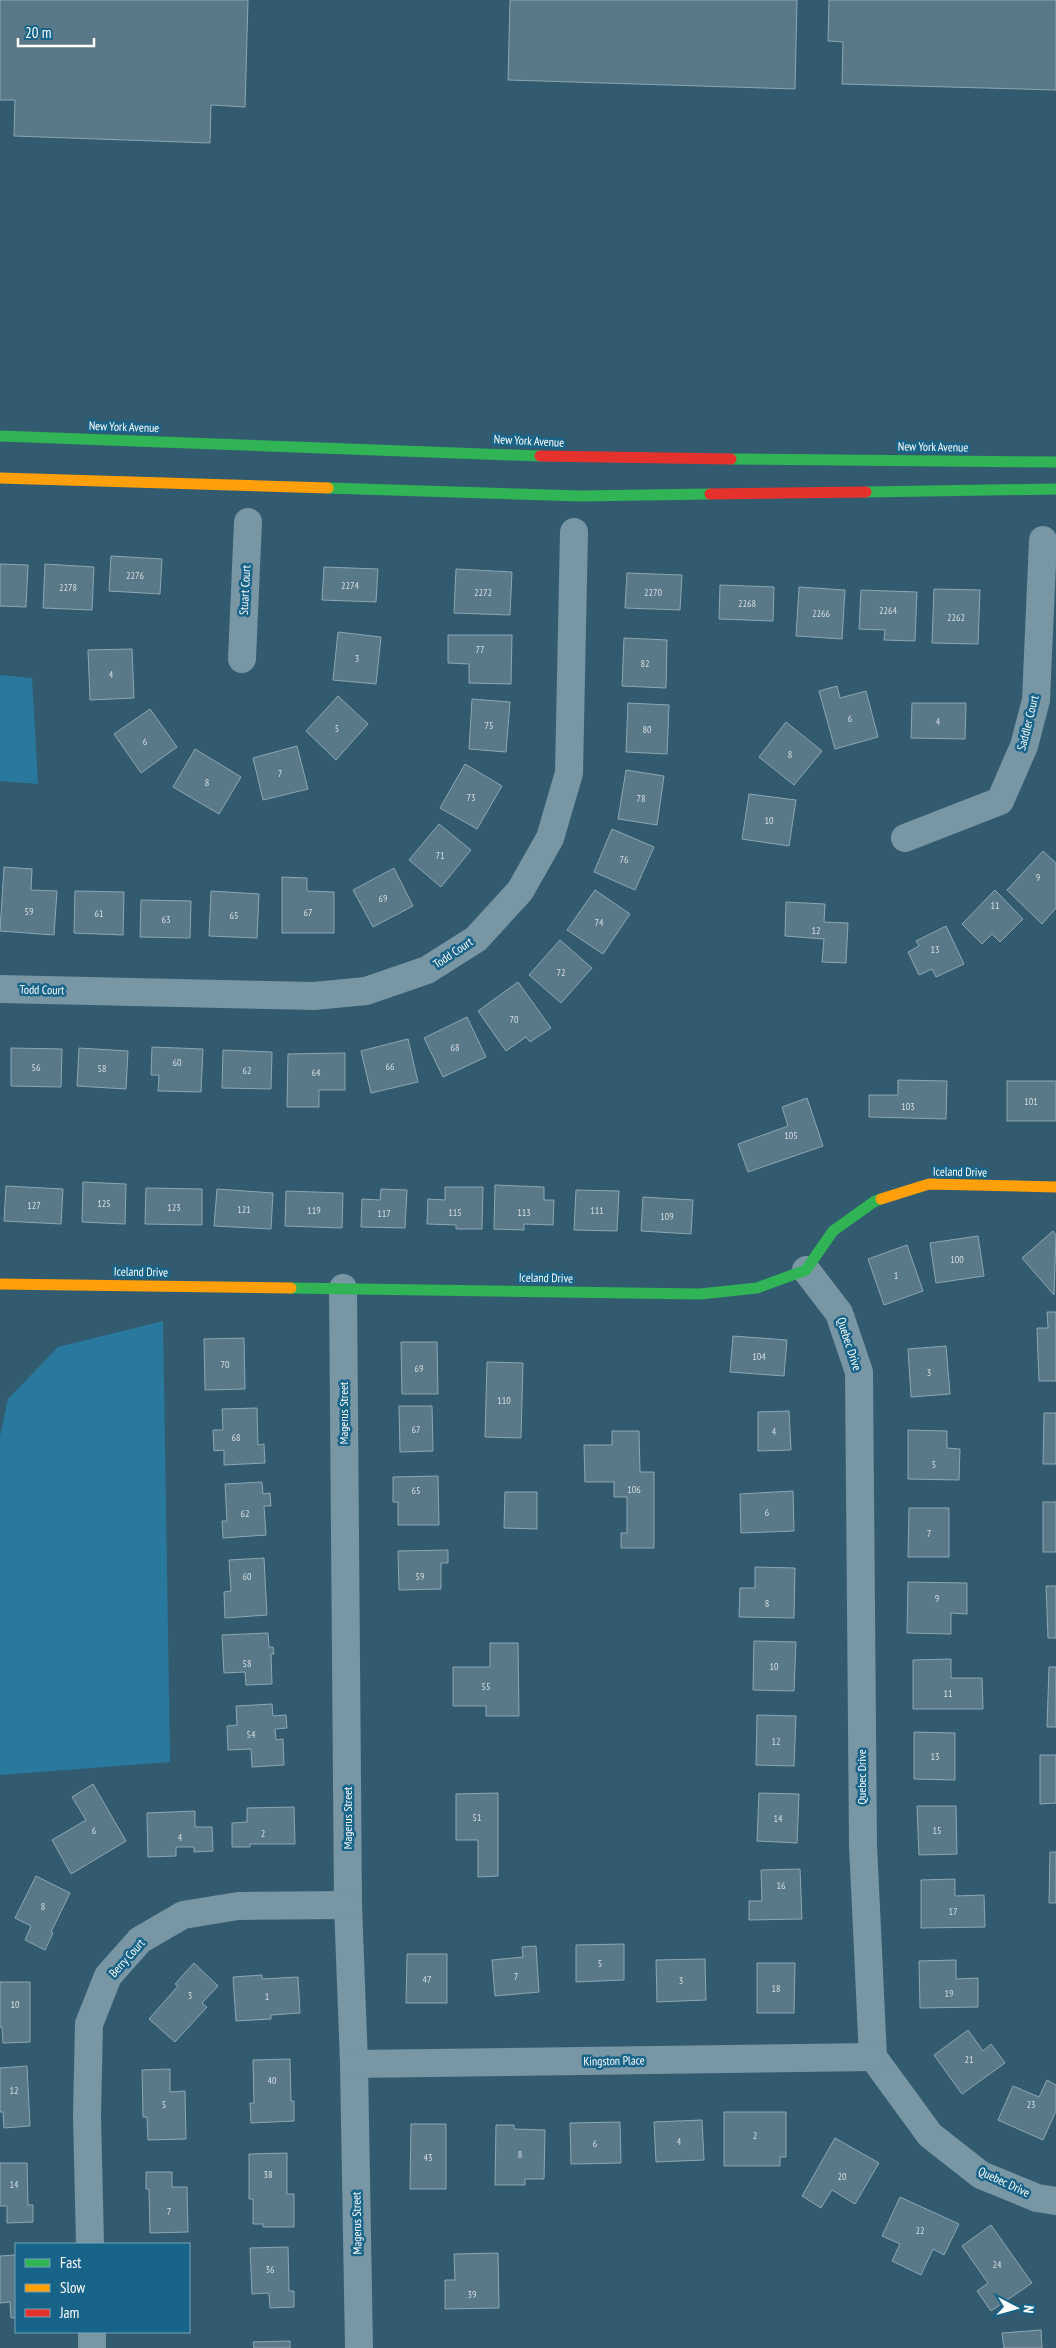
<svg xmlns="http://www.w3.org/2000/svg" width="1056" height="2348" font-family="'PT Sans Narrow',sans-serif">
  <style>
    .green { fill: #29799f }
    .building { fill: #5a7988; stroke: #8da6b2 }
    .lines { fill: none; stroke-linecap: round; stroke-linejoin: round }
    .street { stroke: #7996a5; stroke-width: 28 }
    .fast { stroke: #30b455; stroke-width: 11 }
    .slow { stroke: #ff9f0a; stroke-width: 11 }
    .jam { stroke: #e5322d; stroke-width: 11 }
    .labels { text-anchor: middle; stroke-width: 5; stroke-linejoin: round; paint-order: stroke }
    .number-label { font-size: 10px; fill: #d6dee1 }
    .street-label { font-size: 12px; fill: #fff; stroke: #186489 }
  </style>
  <rect width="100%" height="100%" fill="#325b6f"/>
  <!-- green -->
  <g class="green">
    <path d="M0,675L32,678L38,784L0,781Z"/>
    <path d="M163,1321L170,1762L0,1775V1436L8,1399L58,1347Z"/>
  </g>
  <!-- building -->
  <g class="building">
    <path d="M0,0H248L245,107L211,105L210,143L14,136L15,100H0Z"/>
    <path d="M510,0H797L795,89L508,80Z"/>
    <path d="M829,0H1056V90L842,84L843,42L828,41Z"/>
    <path d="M111,556L162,559L160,594L109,591Z"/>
    <path d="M0,564L28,565L26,607L0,606Z"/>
    <path d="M45,564L94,567L92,610L43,608Z"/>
    <path d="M324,567L378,569L376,602L322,600Z"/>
    <path d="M456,569L512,572L510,615L454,613Z"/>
    <path d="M627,573L682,575L680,610L625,608Z"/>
    <path d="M720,585L774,587L773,621L719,619Z"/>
    <path d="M799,587L845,590L842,639L796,636Z"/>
    <path d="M934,589L980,590L978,644L932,643Z"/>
    <path d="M861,590L917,592L915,641L884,640L885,630L859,629Z"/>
    <path d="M338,632L381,637L376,684L333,680Z"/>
    <path d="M448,635H512L511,684L469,683V664L448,663Z"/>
    <path d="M624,638L667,640L666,688L622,686Z"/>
    <path d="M132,649L134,698L90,700L88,650Z"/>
    <path d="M837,686L840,698L866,691L878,737L835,749L819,691Z"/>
    <path d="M338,696L368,724L336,760L306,731Z"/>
    <path d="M472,699L510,702L506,752L469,749Z"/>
    <path d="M628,703L669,705L667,754L626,752Z"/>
    <path d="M912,703H966L965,739L911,738Z"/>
    <path d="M150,709L177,747L141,773L114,734Z"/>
    <path d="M786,722L822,751L794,785L759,757Z"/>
    <path d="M297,746L308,789L263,800L253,758Z"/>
    <path d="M195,749L241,777L219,814L173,787Z"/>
    <path d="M465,764L502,786L477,829L440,808Z"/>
    <path d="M626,770L664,776L657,825L618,819Z"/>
    <path d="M749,794L796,800L789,846L742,839Z"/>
    <path d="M439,824L471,850L441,887L409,860Z"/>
    <path d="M612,829L654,847L635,890L594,872Z"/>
    <path d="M1043,851L1056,863V908L1042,924L1007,890Z"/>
    <path d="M4,867L32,869L31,890L57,891L54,935L0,931Z"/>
    <path d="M394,868L413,906L373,927L353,890Z"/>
    <path d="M282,877L307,878V891L334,892V933H282Z"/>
    <path d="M595,890L630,914L603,954L567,930Z"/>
    <path d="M995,890L1023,919L1000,942L992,934L982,944L962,924Z"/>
    <path d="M75,891L124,892L123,935L74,933Z"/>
    <path d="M211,891L259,894L257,938L209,936Z"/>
    <path d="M141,900L191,901L190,938L140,937Z"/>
    <path d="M786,902L825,904L824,922L848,923L846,963L822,962L824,939L785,936Z"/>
    <path d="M946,926L964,964L936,977L932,969L919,975L908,952L919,946L916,941Z"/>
    <path d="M560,940L592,968L561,1003L529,975Z"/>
    <path d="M518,982L551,1028L530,1042L526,1037L506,1051L478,1011Z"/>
    <path d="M467,1017L486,1057L443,1077L424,1038Z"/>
    <path d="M408,1039L418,1082L371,1093L361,1051Z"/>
    <path d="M152,1047L203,1049L201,1092L158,1091L159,1075H151Z"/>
    <path d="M11,1048L62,1049L61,1087L11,1086Z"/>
    <path d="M79,1048L128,1051L126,1089L77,1086Z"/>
    <path d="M223,1050L272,1052L271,1089L222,1088Z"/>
    <path d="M345,1053V1090H319V1107H287L288,1054Z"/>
    <path d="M898,1080L947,1081L946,1119L869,1117V1095H898Z"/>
    <rect x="1007" y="1081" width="49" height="40"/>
    <path d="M807,1098L823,1146L748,1172L738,1144L788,1126L782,1107Z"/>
    <path d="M83,1182L126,1184L125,1224L82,1222Z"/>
    <path d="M495,1185L544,1187V1200H554L553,1225L524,1224V1230L494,1229Z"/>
    <path d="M6,1186L63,1189L61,1224L4,1221Z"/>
    <path d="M445,1187H483L482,1229H456V1225L427,1224L428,1199L445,1200Z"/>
    <path d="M146,1188L202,1189V1225L145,1224Z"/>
    <path d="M217,1189L273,1193L271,1229L214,1226Z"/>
    <path d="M381,1189L407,1190L405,1228L361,1227L362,1199L380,1200Z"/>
    <path d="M576,1190L619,1191L617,1231L574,1230Z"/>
    <path d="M286,1191L343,1193L342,1228L285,1226Z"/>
    <path d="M643,1197L693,1200L691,1234L641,1231Z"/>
    <path d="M1053,1231L1056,1235L1054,1295L1022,1258Z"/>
    <path d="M978,1236L984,1276L936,1283L930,1243Z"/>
    <path d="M907,1245L923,1291L884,1305L868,1259Z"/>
    <path d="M1047,1312H1056V1381H1039L1037,1328H1048Z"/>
    <path d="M733,1336L787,1340L784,1376L730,1372Z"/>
    <path d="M244,1338L245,1389L205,1390L204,1339Z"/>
    <path d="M401,1342H437L438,1394H402Z"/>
    <path d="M946,1346L950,1394L911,1397L908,1349Z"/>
    <path d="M487,1362L523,1363L521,1438L485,1437Z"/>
    <path d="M399,1406H432L433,1451L400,1452Z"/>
    <path d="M257,1408L258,1445L264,1444L265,1463L224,1465V1450L214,1451L213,1430H223L222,1409Z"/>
    <path d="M789,1411L791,1450L758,1451V1412Z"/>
    <path d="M1044,1413H1056V1464H1043Z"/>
    <path d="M908,1430L947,1431V1448L960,1449L959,1480L908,1479Z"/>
    <path d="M612,1431H639L640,1472H654V1548H621V1533H627V1497H614V1482H585L584,1445H612Z"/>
    <path d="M438,1476L439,1525H398V1502H393V1477Z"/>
    <path d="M262,1482L263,1494L270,1493L271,1506H264L266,1535L223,1538L222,1521H227L225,1484Z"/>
    <path d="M793,1491L794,1531L741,1533L740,1494Z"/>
    <path d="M505,1492H537V1529L504,1528Z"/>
    <rect x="1043" y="1502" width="13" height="50"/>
    <path d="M909,1508H949V1557H908Z"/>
    <path d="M448,1550V1563H441V1589L399,1590L398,1551Z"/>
    <path d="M264,1558L267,1615L225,1618L224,1592L231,1591L229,1560Z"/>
    <path d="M755,1567L795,1568L794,1618L739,1617L740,1588H755Z"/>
    <path d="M908,1582L967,1583V1614L951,1613V1634L907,1633Z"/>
    <path d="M1046,1586H1056V1638H1048Z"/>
    <path d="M268,1633L269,1647H273L274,1654H271L272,1684L246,1685L245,1672L224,1673L222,1635Z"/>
    <path d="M754,1641L796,1642L794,1691L753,1690Z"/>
    <path d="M490,1643H518L519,1716H486V1706H453V1667H490Z"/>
    <path d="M951,1659V1678H982L983,1709H913V1660Z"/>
    <path d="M1049,1667H1056V1727H1047Z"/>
    <path d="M272,1704L273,1716L286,1715L287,1728L275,1729L276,1740L283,1739L284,1765L252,1767L251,1749L228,1750L227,1726L237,1725L236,1706Z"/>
    <path d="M757,1715L796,1716L794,1766L756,1765Z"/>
    <path d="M914,1732L955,1733V1780L914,1779Z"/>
    <path d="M1040,1755H1056V1803L1040,1804Z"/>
    <path d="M93,1784L126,1841L71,1874L52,1840L86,1820L72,1797Z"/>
    <path d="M498,1793V1876L478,1877V1840H456V1794Z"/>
    <path d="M759,1793L799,1794L797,1843L757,1841Z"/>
    <path d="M917,1806H956L957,1854L919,1855Z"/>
    <path d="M294,1807L295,1844H250V1847H232V1823L247,1822V1808Z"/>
    <path d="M195,1811V1827H212L213,1851L194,1852V1847H176V1856L148,1857L147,1813Z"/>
    <path d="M1050,1852H1056V1903H1049Z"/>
    <path d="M800,1869L802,1919L749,1920V1901H762L761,1870Z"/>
    <path d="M36,1876L70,1893L51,1932L53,1933L45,1950L25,1940L31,1926L15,1918Z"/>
    <path d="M955,1879V1896L984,1895L985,1927L921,1928V1880Z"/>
    <path d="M624,1944V1980L576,1982V1945Z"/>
    <path d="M536,1946L539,1992L495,1996L492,1960L523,1957L522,1947Z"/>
    <path d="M407,1954H447V2003H406Z"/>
    <path d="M705,1959L706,2000L657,2002L656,1960Z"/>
    <path d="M956,1960V1979L978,1978V2007L920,2008L919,1961Z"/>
    <path d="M194,1963L218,1986L202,2003L207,2007L175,2042L149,2019L178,1986L175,1984Z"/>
    <path d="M757,1963H795L794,2013H757Z"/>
    <path d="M262,1975V1979L298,1977L300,2013L271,2015V2019L236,2021L233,1977Z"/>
    <path d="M0,1982H30V2042L3,2043L2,2027H0Z"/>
    <path d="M968,2030L983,2051L991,2044L1005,2063L962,2094L934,2055Z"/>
    <path d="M290,2059L291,2101H294V2121L251,2123L250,2103H254L253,2060Z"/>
    <path d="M27,2066L30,2126L4,2128L3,2112H0V2068Z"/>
    <path d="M170,2069V2092L185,2091L186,2139L148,2140L147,2117H143L142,2070Z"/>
    <path d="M1047,2080L1056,2085V2111L1043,2140L998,2120L1013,2086L1039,2097Z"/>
    <path d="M724,2112H786V2157H780V2166H724Z"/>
    <path d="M702,2120L704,2160L656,2162L654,2122Z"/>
    <path d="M620,2122L621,2163L571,2164L570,2123Z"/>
    <path d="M411,2124H446V2189H410Z"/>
    <path d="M496,2125H514V2129L545,2130L544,2179H525V2185H495Z"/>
    <path d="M835,2138L879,2163L855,2204L832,2190L821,2208L802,2196Z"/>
    <path d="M287,2153V2194H294V2227H263V2224H253V2199H249V2154Z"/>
    <path d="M0,2163H27L28,2205H33V2222L7,2223V2206H0Z"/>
    <path d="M146,2172H172V2187H187L188,2232L150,2233L149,2189H146Z"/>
    <path d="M900,2197L959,2224L944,2255L933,2249L921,2275L892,2261L900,2244L882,2236Z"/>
    <path d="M991,2225L1032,2283L991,2311L977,2291L988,2283L962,2246Z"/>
    <path d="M288,2247L289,2291H294V2307L270,2308L269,2293L252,2294L250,2248Z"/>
    <path d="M498,2253L499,2308L445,2309V2280H455L454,2254Z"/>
    <path d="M16,2255V2318H11L10,2302L0,2303V2256Z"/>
    <path d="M1041,2330L1042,2348H1004L1002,2333Z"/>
    <path d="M290,2341V2348H254L253,2342Z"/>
  </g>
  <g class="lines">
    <!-- street -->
    <g class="street">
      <path d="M242,659L248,522"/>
      <path d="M905,838L1000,801L1024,746L1036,700L1043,540"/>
      <path d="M0,989L314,996L366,991L427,970L476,939L520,891L550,838L569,773L574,532"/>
      <path d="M806,1270L839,1313L859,1372L863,1845L873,2057L930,2135L981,2175L1037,2198L1056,2201"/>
      <path d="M343,1288L348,1905L354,2064L359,2348"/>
      <path d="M354,2064L873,2057"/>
      <path d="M90,2244L87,2115L89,2024L108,1976L140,1940L183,1915L238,1906L348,1905"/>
      <path d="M92,2348V2332"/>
    </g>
    <!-- fast -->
    <g class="fast">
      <path d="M0,436L540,456"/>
      <path d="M731,459L1056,462"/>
      <path d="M328,488L580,496L710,494"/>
      <path d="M866,492L1056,489"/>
      <path d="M291,1288L700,1294L757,1288L806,1270L833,1231L875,1201L881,1199"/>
    </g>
    <!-- slow -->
    <g class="slow">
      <path d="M0,478L328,488"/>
      <path d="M881,1199L929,1184L1056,1187"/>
      <path d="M0,1284L291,1288"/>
    </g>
    <!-- jam -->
    <g class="jam">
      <path d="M540,456L731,459"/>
      <path d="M710,494L866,492"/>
    </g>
  </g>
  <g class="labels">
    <!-- number labels -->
    <g class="number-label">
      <text x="135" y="579">2276</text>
      <text x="350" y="589">2274</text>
      <text x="68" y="591">2278</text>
      <text x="483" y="596">2272</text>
      <text x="653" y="596">2270</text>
      <text x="747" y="607">2268</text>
      <text x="888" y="614">2264</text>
      <text x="821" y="617">2266</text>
      <text x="956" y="621">2262</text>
      <text x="480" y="653">77</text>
      <text x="357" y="662">3</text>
      <text x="645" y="667">82</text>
      <text x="111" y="678">4</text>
      <text x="850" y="722">6</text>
      <text x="938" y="725">4</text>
      <text x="489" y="729">75</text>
      <text x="337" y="732">5</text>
      <text x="647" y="733">80</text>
      <text x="145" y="745">6</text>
      <text x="790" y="758">8</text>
      <text x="280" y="777">7</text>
      <text x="207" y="786">8</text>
      <text x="471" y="801">73</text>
      <text x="641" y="802">78</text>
      <text x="769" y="824">10</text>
      <text x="440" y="859">71</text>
      <text x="624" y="863">76</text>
      <text x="1038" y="881">9</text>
      <text x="383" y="902">69</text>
      <text x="995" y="909">11</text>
      <text x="29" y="915">59</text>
      <text x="308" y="916">67</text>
      <text x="99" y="917">61</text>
      <text x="234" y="919">65</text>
      <text x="166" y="923">63</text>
      <text x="599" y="926">74</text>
      <text x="816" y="934">12</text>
      <text x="935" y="953">13</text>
      <text x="561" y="976">72</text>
      <text x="514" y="1023">70</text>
      <text x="455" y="1051">68</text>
      <text x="177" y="1066">60</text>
      <text x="390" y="1070">66</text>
      <text x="36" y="1071">56</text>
      <text x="102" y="1072">58</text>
      <text x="247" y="1074">62</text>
      <text x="316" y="1076">64</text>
      <text x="1031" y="1105">101</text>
      <text x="908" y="1110">103</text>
      <text x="791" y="1139">105</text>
      <text x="104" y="1207">125</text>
      <text x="34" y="1209">127</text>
      <text x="174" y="1211">123</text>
      <text x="244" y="1213">121</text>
      <text x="314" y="1214">119</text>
      <text x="597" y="1214">111</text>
      <text x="455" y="1216">115</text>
      <text x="524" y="1216">113</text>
      <text x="384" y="1217">117</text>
      <text x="667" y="1220">109</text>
      <text x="957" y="1263">100</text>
      <text x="896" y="1279">1</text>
      <text x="759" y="1360">104</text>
      <text x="225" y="1368">70</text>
      <text x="419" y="1372">69</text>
      <text x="929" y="1376">3</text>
      <text x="504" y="1404">110</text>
      <text x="416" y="1433">67</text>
      <text x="774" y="1435">4</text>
      <text x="236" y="1441">68</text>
      <text x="934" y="1468">5</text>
      <text x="634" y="1493">106</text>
      <text x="416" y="1494">65</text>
      <text x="767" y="1516">6</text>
      <text x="245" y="1517">62</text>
      <text x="929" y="1537">7</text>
      <text x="247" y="1580">60</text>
      <text x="420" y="1580">59</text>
      <text x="937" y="1602">9</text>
      <text x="767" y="1607">8</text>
      <text x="247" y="1667">58</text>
      <text x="774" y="1670">10</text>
      <text x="486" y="1690">55</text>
      <text x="948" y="1697">11</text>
      <text x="251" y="1738">54</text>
      <text x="776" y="1745">12</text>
      <text x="935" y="1760">13</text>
      <text x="477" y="1821">51</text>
      <text x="778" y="1822">14</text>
      <text x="94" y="1834">6</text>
      <text x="937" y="1834">15</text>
      <text x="263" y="1837">2</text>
      <text x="180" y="1841">4</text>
      <text x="781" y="1889">16</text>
      <text x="43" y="1910">8</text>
      <text x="953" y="1915">17</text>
      <text x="600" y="1967">5</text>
      <text x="516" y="1980">7</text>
      <text x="427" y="1983">47</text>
      <text x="681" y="1984">3</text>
      <text x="776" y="1992">18</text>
      <text x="949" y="1997">19</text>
      <text x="190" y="1999">3</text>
      <text x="267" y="2000">1</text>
      <text x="15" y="2008">10</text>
      <text x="969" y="2063">21</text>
      <text x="272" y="2084">40</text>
      <text x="14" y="2094">12</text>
      <text x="164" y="2108">5</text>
      <text x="1031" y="2108">23</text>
      <text x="755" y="2139">2</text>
      <text x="679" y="2145">4</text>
      <text x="595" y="2147">6</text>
      <text x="520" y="2158">8</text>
      <text x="428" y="2161">43</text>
      <text x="268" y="2178">38</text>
      <text x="842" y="2180">20</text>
      <text x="14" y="2188">14</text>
      <text x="169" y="2215">7</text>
      <text x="920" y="2234">22</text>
      <text x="997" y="2268">24</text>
      <text x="270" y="2273">36</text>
      <text x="472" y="2298">39</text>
    </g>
    <!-- street labels -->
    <g class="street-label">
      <text transform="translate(124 427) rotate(2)" y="4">New York Avenue</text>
      <text transform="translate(529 441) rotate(3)" y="4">New York Avenue</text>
      <text transform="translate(933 447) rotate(1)" y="4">New York Avenue</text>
      <text transform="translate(245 590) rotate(-87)" y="4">Stuart Court</text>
      <text transform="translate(1028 723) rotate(-76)" y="4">Saddler Court</text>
      <text transform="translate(453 953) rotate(-34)" y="4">Todd Court</text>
      <text transform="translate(42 990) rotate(1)" y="4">Todd Court</text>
      <text transform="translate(960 1172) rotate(1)" y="4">Iceland Drive</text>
      <text transform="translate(141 1272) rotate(1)" y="4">Iceland Drive</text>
      <text transform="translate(546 1278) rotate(1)" y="4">Iceland Drive</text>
      <text transform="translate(849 1344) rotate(72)" y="4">Quebec Drive</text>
      <text transform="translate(344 1413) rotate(-90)" y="4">Magerus Street</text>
      <text transform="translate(862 1777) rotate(-90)" y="4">Quebec Drive</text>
      <text transform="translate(348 1818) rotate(-90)" y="4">Magerus Street</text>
      <text transform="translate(127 1958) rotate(-48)" y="4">Berry Court</text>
      <text transform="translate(614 2061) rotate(-1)" y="4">Kingston Place</text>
      <text transform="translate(1004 2182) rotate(25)" y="4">Quebec Drive</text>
      <text transform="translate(357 2223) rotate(-91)" y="4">Magerus Street</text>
    </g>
  </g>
  <!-- legend -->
  <rect x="15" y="2243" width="175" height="90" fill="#186489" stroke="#74a2b8"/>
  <rect x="25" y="2259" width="25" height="8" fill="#30b455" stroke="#74a2b8"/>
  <text x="60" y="2268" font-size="15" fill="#ffffff">Fast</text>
  <rect x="25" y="2284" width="25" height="8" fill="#ff9f0a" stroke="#74a2b8"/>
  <text x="60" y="2293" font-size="15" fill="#ffffff">Slow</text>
  <rect x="25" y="2309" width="25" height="8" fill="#e5322d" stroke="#74a2b8"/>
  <text x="60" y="2318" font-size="15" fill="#ffffff">Jam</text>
  <!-- north arrow -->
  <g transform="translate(1016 2308) rotate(96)" stroke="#186489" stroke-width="4" paint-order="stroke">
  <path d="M0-4L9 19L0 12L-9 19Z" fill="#ffffff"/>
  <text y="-8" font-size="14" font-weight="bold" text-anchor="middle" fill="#ffffff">N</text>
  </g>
  <!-- scale -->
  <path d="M18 38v8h76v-8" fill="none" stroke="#ffffff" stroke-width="2.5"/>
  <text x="25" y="38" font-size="15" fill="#ffffff" stroke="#186489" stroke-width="4" paint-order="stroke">20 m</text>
</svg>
